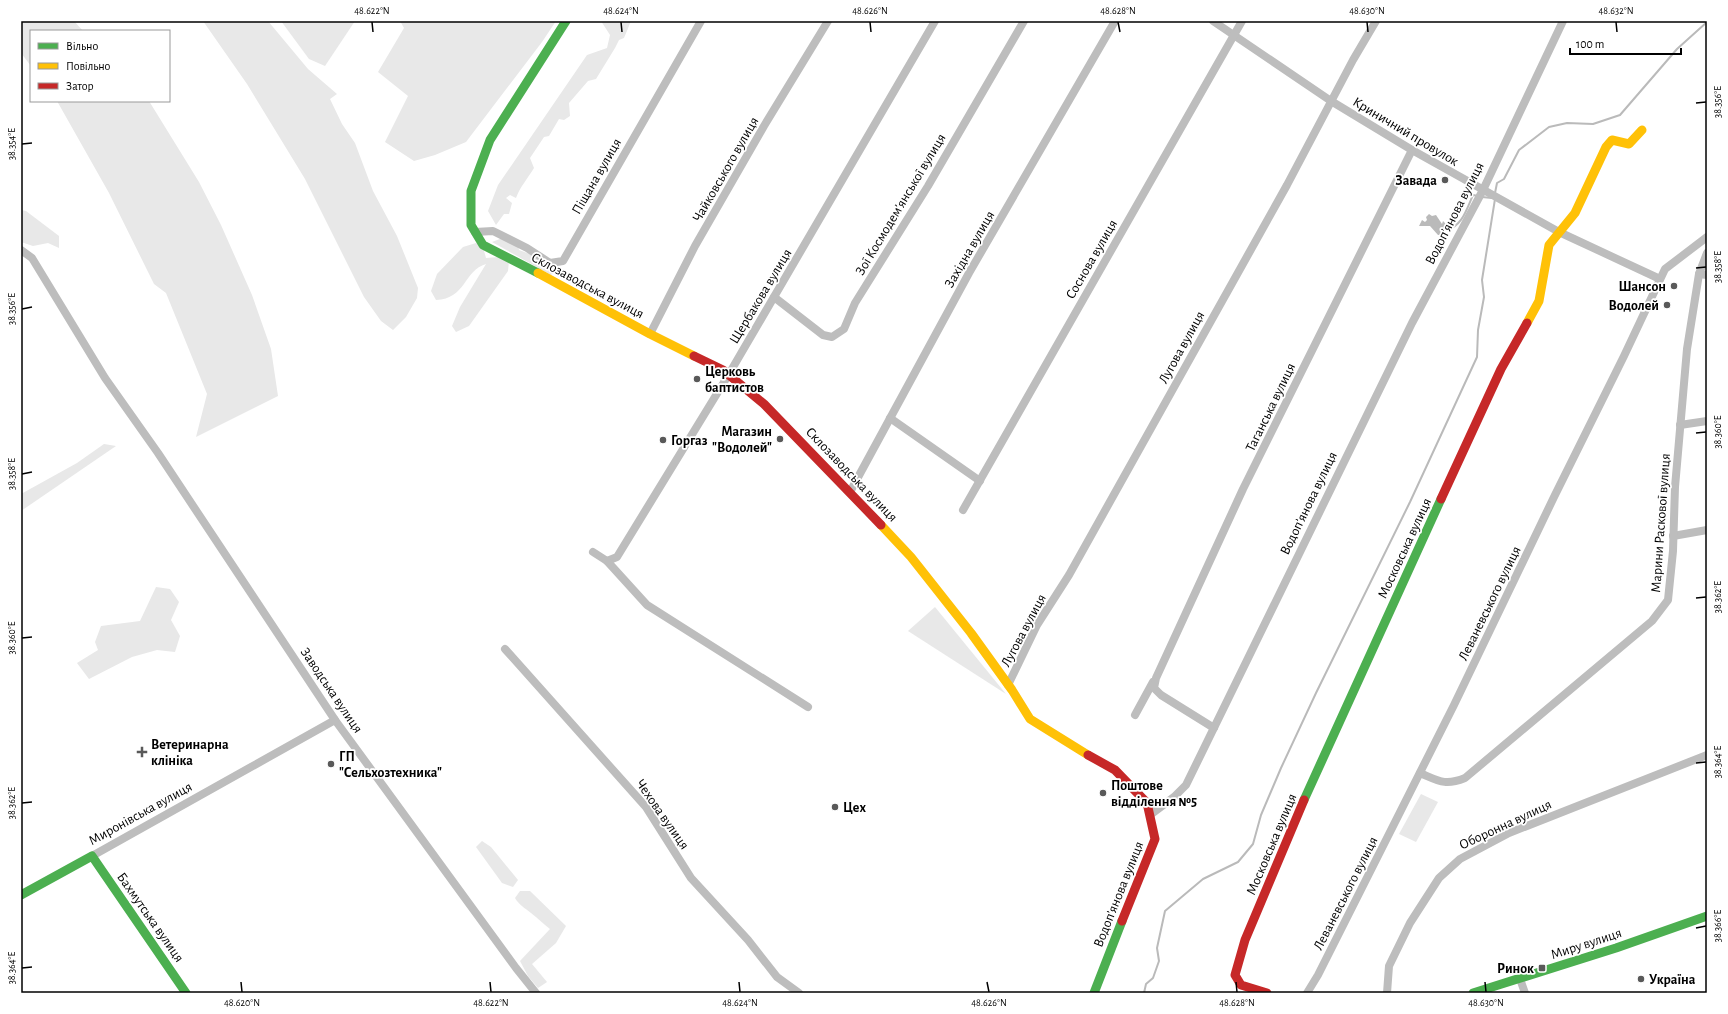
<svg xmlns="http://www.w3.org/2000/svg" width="1728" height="1014" font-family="'Alegreya Sans',sans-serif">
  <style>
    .green { fill: #e8e8e8 }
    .water { fill: #bababa }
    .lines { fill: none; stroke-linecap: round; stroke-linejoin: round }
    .stream { stroke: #bababa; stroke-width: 2 }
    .street { stroke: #bdbdbd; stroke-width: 8 }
    .fast { stroke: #4caf50; stroke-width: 9 }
    .slow { stroke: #ffc107; stroke-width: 9 }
    .jam { stroke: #c62828; stroke-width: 9 }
    .ticks { fill: none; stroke: #000; stroke-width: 1.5 }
    .poi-dot { fill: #595959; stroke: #fff; stroke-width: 1.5 }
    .labels { text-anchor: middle; stroke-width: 3.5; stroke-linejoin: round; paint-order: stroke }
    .street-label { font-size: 14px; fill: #000; stroke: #fff }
    .poi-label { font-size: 14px; font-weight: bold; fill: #000; stroke: #fff; text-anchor: start }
    .neatline { fill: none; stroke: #000; stroke-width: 1.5 }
    .ticks-label { font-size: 10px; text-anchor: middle; fill: #000 }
  </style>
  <rect width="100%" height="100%" fill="#fff"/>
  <!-- green -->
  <g class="green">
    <path d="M21,21H74L83,31H31V66L21,53Z"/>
    <path d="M203,21H268L308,69L337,94L330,99L342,124L355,143L373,191L397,236L418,288L417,298L406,317L393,330L381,321L364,297L305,179L247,84Z"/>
    <path d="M281,21H355L325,66L309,59Z"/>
    <path d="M400,21H556L542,42L466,142L435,155L414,161L385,142L408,96L378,72L404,28Z"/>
    <path d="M601,21H631L624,38L619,40L615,48L596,79L588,81L569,103L570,116L564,120L559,119L549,136L544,137L530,158L534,168C528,178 520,187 516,198L510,195L506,198L512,203L509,214H504L496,225L488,211L498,185L587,55L607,48L610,35Z"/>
    <path d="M57,101H149L199,182L221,225L252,295L271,349L278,396L196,437L207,394L166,293L154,284L109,193Z"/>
    <path d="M21,210L26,211L59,236V248L48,243L33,246L21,242Z"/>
    <path d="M505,237L518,246L519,250L538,257L559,268L551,275L492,242Z"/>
    <path d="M476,243L483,247L486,258L499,257L509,261L508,271L469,326L456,332L452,326L460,307L486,264C464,270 466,299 436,300L431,291L437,274L463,247Z"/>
    <path d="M104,444L116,446L21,511V494L77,463Z"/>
    <path d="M156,587L170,589L179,602L171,620L180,636L175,652L157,650L132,657L89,679L77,663L98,650L95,642L101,626L140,621Z"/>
    <path d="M935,607L1006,694L908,631Z"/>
    <path d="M1421,794L1438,802L1416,842L1399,834Z"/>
    <path d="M482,841L491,847L518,880L513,887L502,883L476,847Z"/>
    <path d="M520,891H530L566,926L556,943L532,964L547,982L538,988L528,976L520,961L550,929C543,924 538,918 531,913C525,908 519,905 515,898Z"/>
  </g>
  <!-- water -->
  <path class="water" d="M1429,214L1432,216L1436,215L1442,224L1443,221L1448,226L1447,229L1443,230L1446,239L1442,235H1438L1430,226H1419L1422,220L1425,222L1427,220L1426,217Z"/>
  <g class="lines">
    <!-- stream -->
    <g class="stream">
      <path d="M1495,193L1497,183L1504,179L1519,150L1549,127L1567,123L1593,124L1620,115L1677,49L1707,22"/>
      <path d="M1482,197L1492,198"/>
      <path d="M1447,229C1462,227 1467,208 1473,195L1478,196"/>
      <path d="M1144,993L1146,984L1153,978L1159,961L1157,948L1165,911L1203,879L1238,862L1253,844L1261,815L1281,768L1316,693L1410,502L1477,357L1478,330L1484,297L1482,280L1495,199"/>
    </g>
    <!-- street -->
    <g class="street">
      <path d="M1213,21L1331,101L1412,150L1559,232L1660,279"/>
      <path d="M475,232L493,231L527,248L550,263L563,261L701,21"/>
      <path d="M21,250L32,258L105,378L158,453L335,720L516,968L536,993"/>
      <path d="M1699,274L1707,275"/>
      <path d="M774,297L823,335L832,337L844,329L855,303L928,186L1024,21"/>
      <path d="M650,334L695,246L764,126L828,21"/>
      <path d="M890,418L980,481"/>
      <path d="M1680,425L1707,421"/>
      <path d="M850,492L969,273L1115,21"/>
      <path d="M963,510L1242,21"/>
      <path d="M1673,536L1707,530"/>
      <path d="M593,552L607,561L617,557L729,374L935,21"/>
      <path d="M607,561L647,605L808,707"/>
      <path d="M505,649L646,807L691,878L748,940L777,977L799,993"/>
      <path d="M1008,685L1037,625L1069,575L1287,185L1353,60L1376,21"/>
      <path d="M1135,715L1153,682"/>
      <path d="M1214,728L1161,695L1154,688L1156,678L1243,489L1412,150"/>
      <path d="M1420,773C1439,781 1445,786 1465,778L1652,621L1668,600L1673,551L1675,487L1687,349L1699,274L1707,253"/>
      <path d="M1150,815L1174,797L1186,785L1412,323L1483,190L1563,21"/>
      <path d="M92,856L335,720"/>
      <path d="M1520,979L1525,993"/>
      <path d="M1307,993L1318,975L1454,705L1554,497L1624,356L1665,269L1707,237"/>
      <path d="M1387,993L1389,966L1410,923L1439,878L1460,859L1509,833L1707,755"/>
    </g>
    <!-- fast -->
    <g class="fast">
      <path d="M538,273L483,245L471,225V191L490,140L566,21"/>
      <path d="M1304,800L1441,499"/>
      <path d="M21,895L92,856L186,993"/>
      <path d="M1094,993L1122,921"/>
      <path d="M1473,993L1616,948L1707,916"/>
    </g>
    <!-- slow -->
    <g class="slow">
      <path d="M538,273L650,334L694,356"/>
      <path d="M1527,323L1539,301L1549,245L1575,213L1606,147L1612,140L1629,144L1642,130"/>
      <path d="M881,525L911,557L971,633L1012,690L1030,719L1088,755"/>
    </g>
    <!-- jam -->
    <g class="jam">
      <path d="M694,356L723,370L764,404L881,525"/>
      <path d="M1441,499L1501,369L1527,323"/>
      <path d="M1088,755L1115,770L1147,803L1155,839L1122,921"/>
      <path d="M1267,993L1241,985L1235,975L1245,940L1304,800"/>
    </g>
  </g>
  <!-- ticks -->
  <path class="ticks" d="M372,22L373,32M621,22L622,32M870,22L871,32M1118,22L1120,32M1367,22L1368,32M1616,22L1617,32M1696,103L1706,102M22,144L32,143M1696,268L1706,267M22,309L32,307M1696,433L1706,432M22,474L32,472M1696,598L1706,597M22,638L32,637M1696,763L1706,762M22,803L32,802M1696,928L1706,926M22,968L32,967M241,982L242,992M490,982L491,992M739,982L740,992M987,982L989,992M1236,982L1237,992M1485,982L1486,992"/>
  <!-- markers -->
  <g class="poi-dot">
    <circle cx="1445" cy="180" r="4"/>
    <circle cx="1674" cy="286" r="4"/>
    <circle cx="1667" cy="305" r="4"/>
    <circle cx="697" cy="379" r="4"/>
    <circle cx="780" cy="439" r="4"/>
    <circle cx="663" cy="440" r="4"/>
    <path d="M140 746h4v4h4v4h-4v4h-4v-4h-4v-4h4z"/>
    <circle cx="331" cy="764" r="4"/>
    <circle cx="1103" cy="793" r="4"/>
    <circle cx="835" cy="807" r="4"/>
    <rect x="1538" y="964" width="8" height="8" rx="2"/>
    <circle cx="1641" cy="979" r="4"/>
  </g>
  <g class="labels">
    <!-- street labels -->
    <g class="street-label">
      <text transform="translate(1406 131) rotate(31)" y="5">Криничний провулок</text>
      <text transform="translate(725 169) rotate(-60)" y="5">Чайковського вулиця</text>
      <text transform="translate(596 176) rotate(-60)" y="5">Піщана вулиця</text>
      <text transform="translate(900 204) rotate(-59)" y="5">Зої Космодем’янської вулиця</text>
      <text transform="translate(1454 213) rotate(-63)" y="5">Водоп’янова вулиця</text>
      <text transform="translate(969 249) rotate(-60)" y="5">Західна вулиця</text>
      <text transform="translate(1091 259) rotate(-60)" y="5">Соснова вулиця</text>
      <text transform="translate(588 285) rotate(28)" y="5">Склозаводська вулиця</text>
      <text transform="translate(760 296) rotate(-59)" y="5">Щербакова вулиця</text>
      <text transform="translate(1181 347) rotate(-61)" y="5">Лугова вулиця</text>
      <text transform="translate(1270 407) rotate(-64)" y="5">Таганська вулиця</text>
      <text transform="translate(852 474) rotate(46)" y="5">Склозаводська вулиця</text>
      <text transform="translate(1308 503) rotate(-64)" y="5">Водоп’янова вулиця</text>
      <text transform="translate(1660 523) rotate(-86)" y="5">Марини Раскової вулиця</text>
      <text transform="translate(1404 548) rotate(-65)" y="5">Московська вулиця</text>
      <text transform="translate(1489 603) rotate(-64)" y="5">Леваневського вулиця</text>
      <text transform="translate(1023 630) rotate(-62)" y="5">Лугова вулиця</text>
      <text transform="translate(332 690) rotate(56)" y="5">Заводська вулиця</text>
      <text transform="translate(140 813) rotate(-29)" y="5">Миронівська вулиця</text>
      <text transform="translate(663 814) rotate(55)" y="5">Чехова вулиця</text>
      <text transform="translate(1505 824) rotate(-25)" y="5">Оборонна вулиця</text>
      <text transform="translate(1271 844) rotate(-67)" y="5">Московська вулиця</text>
      <text transform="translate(1345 893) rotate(-63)" y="5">Леваневського вулиця</text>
      <text transform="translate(1118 894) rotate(-68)" y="5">Водоп’янова вулиця</text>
      <text transform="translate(151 917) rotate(55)" y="5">Бахмутська вулиця</text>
      <text transform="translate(1586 943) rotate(-18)" y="5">Миру вулиця</text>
    </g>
    <!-- poi labels -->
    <g class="poi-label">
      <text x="1437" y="185" text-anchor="end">Завада</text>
      <text x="1666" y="291" text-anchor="end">Шансон</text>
      <text x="1659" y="310" text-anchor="end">Водолей</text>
      <text x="705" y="376">Церковь<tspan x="705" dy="16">баптистов</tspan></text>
      <text x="772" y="436" text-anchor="end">Магазин<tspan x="772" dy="16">"Водолей"</tspan></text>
      <text x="671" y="445">Горгаз</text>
      <text x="151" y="749">Ветеринарна<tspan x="151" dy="16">клініка</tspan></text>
      <text x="339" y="761">ГП<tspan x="339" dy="16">"Сельхозтехника"</tspan></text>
      <text x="1111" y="790">Поштове<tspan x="1111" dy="16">відділення №5</tspan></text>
      <text x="843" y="812">Цех</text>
      <text x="1534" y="973" text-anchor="end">Ринок</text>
      <text x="1649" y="984">Україна</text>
    </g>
  </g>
  <!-- border -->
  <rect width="1728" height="1014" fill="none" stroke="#ffffff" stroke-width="44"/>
  <!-- legend -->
  <rect x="30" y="30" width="140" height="72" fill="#ffffff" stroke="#999999"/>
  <rect x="38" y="43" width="20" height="6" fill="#4caf50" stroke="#999999"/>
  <text x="66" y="50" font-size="12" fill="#000000">Вільно</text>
  <rect x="38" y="63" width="20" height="6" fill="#ffc107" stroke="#999999"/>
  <text x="66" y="70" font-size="12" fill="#000000">Повільно</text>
  <rect x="38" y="83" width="20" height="6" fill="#c62828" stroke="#999999"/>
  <text x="66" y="90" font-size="12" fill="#000000">Затор</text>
  <!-- scale -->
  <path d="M1570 48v6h111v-6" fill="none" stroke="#000000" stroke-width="2"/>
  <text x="1576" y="48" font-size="12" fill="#000000" stroke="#ffffff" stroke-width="3" paint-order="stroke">100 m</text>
  <rect x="22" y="22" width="1684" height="970" class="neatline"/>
  <g class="ticks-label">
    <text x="372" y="14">48.622°N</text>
    <text x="621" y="14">48.624°N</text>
    <text x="870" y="14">48.626°N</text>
    <text x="1118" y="14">48.628°N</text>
    <text x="1367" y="14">48.630°N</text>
    <text x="1616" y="14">48.632°N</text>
    <text transform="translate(1717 102) rotate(-90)" y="4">38.356°E</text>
    <text transform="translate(11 144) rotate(-90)" y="4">38.354°E</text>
    <text transform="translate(1717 267) rotate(-90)" y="4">38.358°E</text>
    <text transform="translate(11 309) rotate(-90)" y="4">38.356°E</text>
    <text transform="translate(1717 432) rotate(-90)" y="4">38.360°E</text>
    <text transform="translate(11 474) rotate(-90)" y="4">38.358°E</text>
    <text transform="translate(1717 597) rotate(-90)" y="4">38.362°E</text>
    <text transform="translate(11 638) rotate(-90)" y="4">38.360°E</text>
    <text transform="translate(1717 762) rotate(-90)" y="4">38.364°E</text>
    <text transform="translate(11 803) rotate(-90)" y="4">38.362°E</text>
    <text transform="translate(1717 926) rotate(-90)" y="4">38.366°E</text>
    <text transform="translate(11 968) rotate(-90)" y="4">38.364°E</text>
    <text x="242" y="1006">48.620°N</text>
    <text x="491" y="1006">48.622°N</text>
    <text x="740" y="1006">48.624°N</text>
    <text x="989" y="1006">48.626°N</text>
    <text x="1237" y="1006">48.628°N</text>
    <text x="1486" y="1006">48.630°N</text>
  </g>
</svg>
